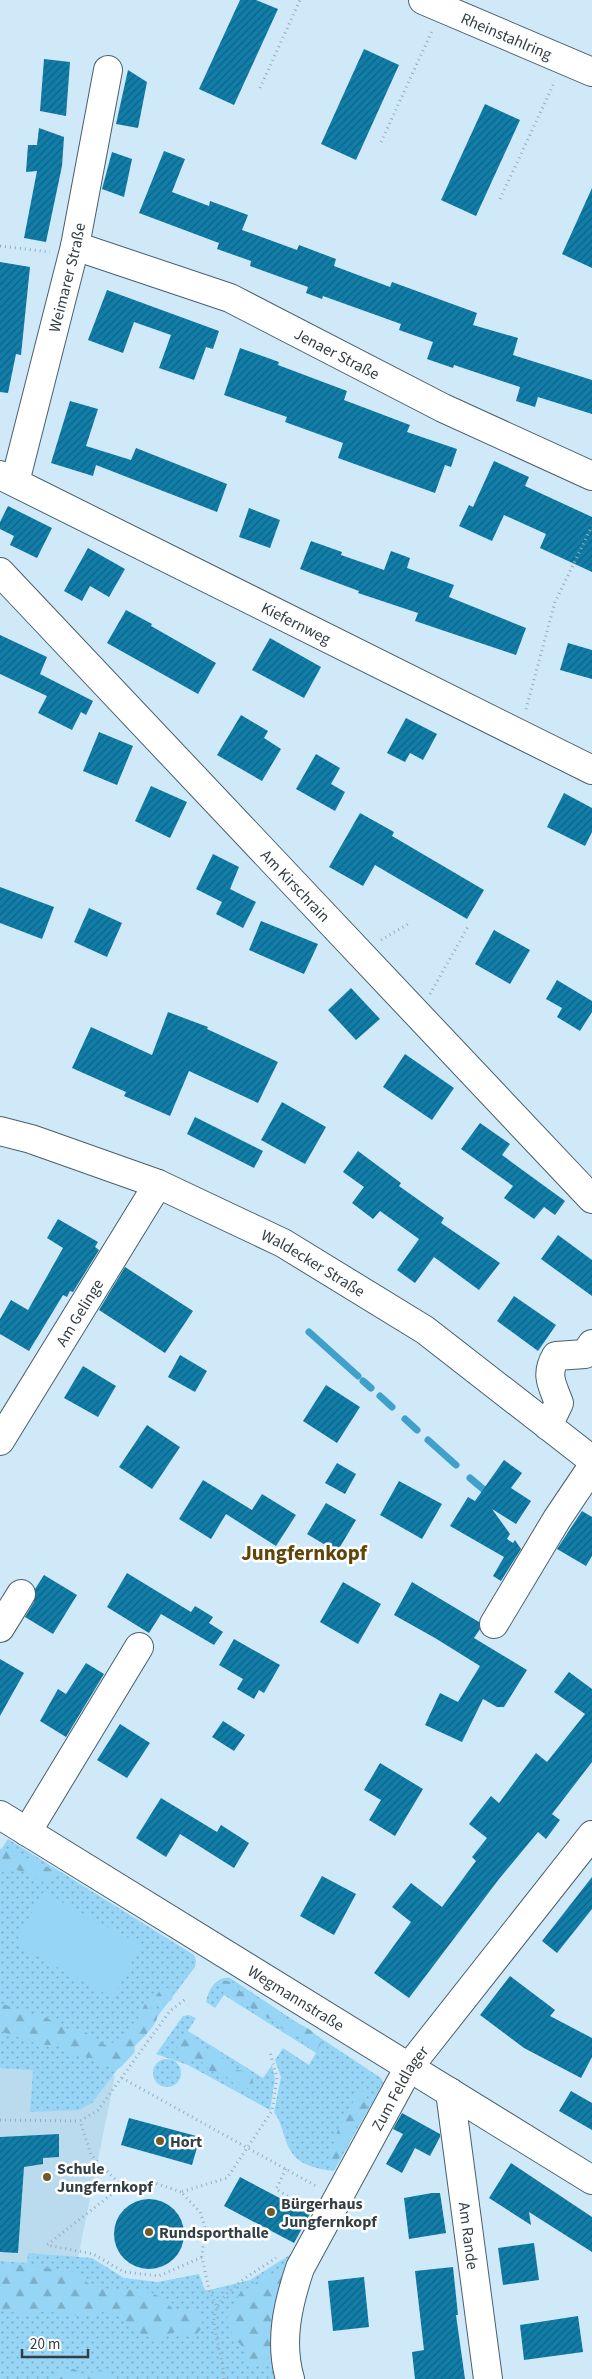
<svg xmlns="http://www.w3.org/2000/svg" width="592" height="2379" font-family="'Source Sans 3',sans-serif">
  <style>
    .built { fill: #badbee }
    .grass { fill: url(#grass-dots) }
    .forest { fill: url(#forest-firs) }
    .garden { fill: #96d5f6 }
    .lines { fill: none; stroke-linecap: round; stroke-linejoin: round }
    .stream { stroke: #40a0cc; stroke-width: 7 }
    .building { fill: url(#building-hatch) }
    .minor-casing { stroke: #49606d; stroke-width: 30 }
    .path { stroke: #98acb8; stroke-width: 3; stroke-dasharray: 1 4; stroke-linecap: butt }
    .minor { stroke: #fff; stroke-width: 28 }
    .poi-dot { fill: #735a2b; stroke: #fff; stroke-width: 2 }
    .labels { text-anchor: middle; stroke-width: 5; stroke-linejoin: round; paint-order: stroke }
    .street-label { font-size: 16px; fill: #343f44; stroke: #fff }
    .poi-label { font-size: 16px; font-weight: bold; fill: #343f44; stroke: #fff; text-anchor: start }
    .district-label { font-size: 21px; font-weight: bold; fill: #5f4508; stroke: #fff }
  </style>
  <defs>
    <pattern id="grass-dots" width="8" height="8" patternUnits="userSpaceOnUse" patternTransform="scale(1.25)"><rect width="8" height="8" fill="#96d5f6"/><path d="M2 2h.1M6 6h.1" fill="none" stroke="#7baec9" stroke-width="1.8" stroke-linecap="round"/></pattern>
    <pattern id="forest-firs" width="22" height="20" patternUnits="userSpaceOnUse" patternTransform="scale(1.25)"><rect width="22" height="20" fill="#96d5f6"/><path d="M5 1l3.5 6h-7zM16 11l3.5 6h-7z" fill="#7baec9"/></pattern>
    <pattern id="building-hatch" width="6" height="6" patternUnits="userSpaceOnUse" patternTransform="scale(1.25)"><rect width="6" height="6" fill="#117ea9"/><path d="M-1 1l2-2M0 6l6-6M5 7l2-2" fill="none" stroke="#116384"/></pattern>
  </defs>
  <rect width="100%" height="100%" fill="#cfe9f8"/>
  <!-- built -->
  <path class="built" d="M0,2029L115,2076L73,2282L0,2278Z"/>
  <!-- grass -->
  <g class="grass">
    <path d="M8,1839L194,1955L196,1960L195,1967L92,2103L79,2110L30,2112L33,2070L0,2068V1851Z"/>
    <path d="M224,1978H230L381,2078L383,2083L334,2171C310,2168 292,2163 285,2138C282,2129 280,2120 274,2112L281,2077L275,2060L283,2048L309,2065L316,2053L224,1995L215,2008L206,2002C208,1992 213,1981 224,1978Z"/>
    <path d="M189,2015L196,2018L188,2031L263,2078L272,2065L275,2079L270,2110L188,2065L156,2054L183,2016Z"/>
    <circle cx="167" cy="2073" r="14"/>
    <path d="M302,2247L290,2379H0V2261L27,2263L28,2253L92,2258L124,2278L158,2282L199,2274L205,2290H209L250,2280Z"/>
  </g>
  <!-- forest -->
  <g class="forest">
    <path d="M5,1848L55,1871L57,1876L46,1884L32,1875L11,1868L2,1872L0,1883V1849Z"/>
    <path d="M222,1981C231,1980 237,1985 241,1992C259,1996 272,2006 283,2020C297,2021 317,2030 321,2044L317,2049L306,2046L300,2038L281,2028L272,2020L221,1991L219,1984Z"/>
    <path d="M167,1988L173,1991L172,2000L157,2006C156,2011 157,2014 157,2018C155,2026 140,2042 134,2046L135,2052L120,2068C107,2069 104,2064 94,2059C81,2054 69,2058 62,2045H41L0,2031V2003L21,2010L28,2016L39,2014L71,2031H84L107,2046L121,2038L128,2029L134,2027L145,2004L154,1999L160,1990Z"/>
    <path d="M183,2034H189L201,2046L221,2055L230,2069L244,2071L251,2075L253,2080L250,2088L238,2089L230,2079L210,2071L199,2059L185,2060C176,2053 174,2043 183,2034Z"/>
    <path d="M365,2091L368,2105L336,2164L330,2166L326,2163C334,2153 333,2139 339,2128C344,2118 353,2106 355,2095Z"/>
    <path d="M0,2265H23L72,2271L92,2286L109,2289L146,2290L162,2298L175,2311H195L202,2319L201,2329L195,2336L174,2332L156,2340L133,2330L120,2316L105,2311L96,2315L82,2316L44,2311L34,2315L3,2311L0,2309Z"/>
    <path d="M280,2268L283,2271C282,2301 278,2335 267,2362L252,2368L245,2359L246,2351L233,2336L227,2318L241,2291C251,2288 257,2284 261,2275H270Z"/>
    <path d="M67,2369H74L88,2376C96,2368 104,2368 110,2379H52L58,2371Z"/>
  </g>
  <!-- garden -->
  <path class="garden" d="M43,1892L141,1945L113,1998L15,1944Z"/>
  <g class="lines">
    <!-- stream -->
    <g class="stream">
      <path d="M309,1332L358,1376"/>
      <path d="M363,1381L371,1388"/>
      <path d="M380,1396L392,1407"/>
      <path d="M405,1419L417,1430"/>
      <path d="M428,1440L456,1465"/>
      <path d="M470,1478L483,1489"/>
    </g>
  </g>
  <!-- building -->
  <g class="building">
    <path d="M240,0H256L278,9L234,105L199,89Z"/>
    <path d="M364,49L399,65L356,160L321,144Z"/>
    <path d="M44,59L70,62L66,116L40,111Z"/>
    <path d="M128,70L147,82L138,128L116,124Z"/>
    <path d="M485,104L520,120L476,216L441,200Z"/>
    <path d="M39,128L64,137L62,166L46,242L24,238L37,171L26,172L28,145H37Z"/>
    <path d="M164,151L185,159L172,192L209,206L210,201L248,215L242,230L297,250L299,245L336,259L334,266L390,287L392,282L477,313L473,325L518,338L513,355L592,380V414L538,397L535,407L516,401L520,387L454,365L453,368L427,359L433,342L399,330L401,324L323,296L322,299L306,293L308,287L250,266L251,261L217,249L219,243L139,213Z"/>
    <path d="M112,152L132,159L124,197L102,189Z"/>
    <path d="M592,188V268L562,254Z"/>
    <path d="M0,262L30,267L21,355L16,354L8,393L0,392Z"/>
    <path d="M107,290L219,331L213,349L206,347L194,380L159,368L171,335L134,322L123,353L88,340Z"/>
    <path d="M240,348L279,362L278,365L347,391L344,400L410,425L407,432L457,449L451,467L445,465L435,493L338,458L343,443L285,422L287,417L224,395Z"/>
    <path d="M70,401L98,409L86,446L131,460L136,448L227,484L217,512L96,465L93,476L51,463Z"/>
    <path d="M494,461L529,477L525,486L592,517V572L540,548L546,534L504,515L492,541L459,526L469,505L473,507Z"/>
    <path d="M8,506L52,528L37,558L10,545L14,536L0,529V522Z"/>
    <path d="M249,508L280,520L270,548L239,537Z"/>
    <path d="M311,541L342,552L341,555L384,570L391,551L410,558L407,568L454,585L449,597L526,628L516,655L415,621L418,613L358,593L359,591L300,569Z"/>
    <path d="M88,548L125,569L109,597L90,586L82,601L64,591Z"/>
    <path d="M126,610L152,624L151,626L216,663L198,694L107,643Z"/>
    <path d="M0,635L47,657L40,674L93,701L86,715L81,712L72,730L38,713L47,696L0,674Z"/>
    <path d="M270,638L321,667L304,698L252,670Z"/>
    <path d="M568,643L592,650V679L560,670Z"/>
    <path d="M241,715L268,731L264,738L281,749L262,781L217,755Z"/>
    <path d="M406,718L437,734L423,760L410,753L405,762L387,753Z"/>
    <path d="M99,732L133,746L117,785L83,771Z"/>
    <path d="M316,754L340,768L331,784L345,792L335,811L296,789Z"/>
    <path d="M151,786L187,802L170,838L135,821Z"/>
    <path d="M564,793L592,808V832L585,846L547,827Z"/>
    <path d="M360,813L394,832L392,836L484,890L467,919L375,865L363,886L329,867Z"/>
    <path d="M213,854L239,867L230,889L256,902L243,928L216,914L222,902L196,889Z"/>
    <path d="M0,887L54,907L42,939L0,923Z"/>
    <path d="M89,908L122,923L107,957L74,942Z"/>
    <path d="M261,921L318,944L304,974L249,950Z"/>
    <path d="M494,930L530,950L510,984L475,964Z"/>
    <path d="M557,980L592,1001V1012L580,1031L557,1017L562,1008L546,999Z"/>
    <path d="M351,988L380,1019L356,1040L328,1010Z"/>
    <path d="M168,1012L208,1027L207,1029L278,1062L258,1103L189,1071L170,1116L124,1096L126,1092L72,1068L91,1027L152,1055Z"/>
    <path d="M405,1054L454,1088L432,1120L383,1087Z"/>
    <path d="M282,1102L326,1127L305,1164L261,1140Z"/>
    <path d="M195,1117L263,1151L254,1168L187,1134Z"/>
    <path d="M480,1123L510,1144L502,1155L565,1201L555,1215L544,1207L534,1219L504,1198L513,1186L461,1149Z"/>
    <path d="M358,1151L401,1183L399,1186L444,1218L441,1223L500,1263L479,1290L434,1257L415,1283L397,1270L419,1239L380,1211L373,1219L352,1203L364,1187L343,1172Z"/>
    <path d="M58,1219L98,1242L95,1247L99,1250L73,1292L70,1291L67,1297L63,1295L29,1351L0,1334V1319L11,1300L28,1310L63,1248L47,1238Z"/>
    <path d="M558,1235L592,1260V1296L541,1259Z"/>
    <path d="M125,1267L193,1311L165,1353L99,1310Z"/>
    <path d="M514,1296L556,1325L538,1351L497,1321Z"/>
    <path d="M180,1355L207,1371L195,1392L168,1377Z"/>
    <path d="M83,1366L116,1386L98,1417L64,1398Z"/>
    <path d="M326,1385L360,1407L337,1443L303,1421Z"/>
    <path d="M147,1425L180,1447L152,1489L119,1467Z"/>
    <path d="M504,1460L522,1473L511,1488L531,1501L516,1524L492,1509L510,1534L507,1539L513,1543L515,1540L521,1549L501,1581L493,1576L504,1557L450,1526L468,1497L475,1501Z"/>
    <path d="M337,1463L356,1474L345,1494L325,1483Z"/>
    <path d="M203,1480L252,1510L262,1494L296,1515L276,1546L226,1514L211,1539L179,1519Z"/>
    <path d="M399,1481L442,1504L422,1539L380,1515Z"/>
    <path d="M326,1503L356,1520L337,1552L307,1534Z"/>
    <path d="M582,1511L592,1517V1556L586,1566L557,1549Z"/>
    <path d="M127,1573L191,1612L195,1606L213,1617L209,1623L223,1632L214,1645L161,1614L149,1633L107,1607Z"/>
    <path d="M44,1575L77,1595L53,1634L25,1617L34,1602L35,1589Z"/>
    <path d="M343,1582L381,1604L358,1644L320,1622Z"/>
    <path d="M412,1582L479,1622L480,1629L474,1638L527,1670L504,1707H497L483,1699L462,1742L425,1725L440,1693L458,1702L480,1666L435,1638L394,1615Z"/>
    <path d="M234,1639L280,1665L264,1693L259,1690L254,1699L237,1689L243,1679L219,1665Z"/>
    <path d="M0,1659L24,1673L0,1716Z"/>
    <path d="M86,1663L104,1674L66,1737L40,1721L58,1689L66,1694Z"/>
    <path d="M569,1672L592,1689V1762L552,1814L560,1820L546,1839L538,1832L499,1879L409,1998L374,1973L411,1922L392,1907L411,1883L442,1907L476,1861L472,1857L487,1838L469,1824L491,1796L499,1803L536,1753L547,1762L585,1714L554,1692Z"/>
    <path d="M223,1721L245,1735L234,1751L212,1737Z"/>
    <path d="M120,1724L150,1743L127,1778L97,1760Z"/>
    <path d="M380,1763L423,1789L395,1836L369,1820L381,1800L364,1790Z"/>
    <path d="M161,1798L217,1832L221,1825L249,1843L234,1868L180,1834L166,1857L136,1838Z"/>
    <path d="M322,1876L356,1894L334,1935L300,1916Z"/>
    <path d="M592,1877V1909L557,1953L542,1941Z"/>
    <path d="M510,1976L555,2010L550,2016L592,2038V2057L581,2078L524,2048L480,2015Z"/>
    <path d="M571,2091L592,2103V2130L559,2111Z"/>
    <path d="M402,2113L440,2134V2137L430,2156L415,2148L402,2173L386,2164L403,2134L393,2129Z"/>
    <path d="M129,2118L200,2137L192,2165L121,2145Z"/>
    <path d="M59,2134V2157L43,2158V2164L24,2167L18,2253L0,2252V2137Z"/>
    <path d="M511,2163L592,2217V2252L529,2212L531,2225L489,2198Z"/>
    <path d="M240,2177L310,2214L294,2243L224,2206Z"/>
    <path d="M432,2193H440L446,2233L409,2239L404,2198Z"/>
    <circle cx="149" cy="2234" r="35"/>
    <path d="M534,2243L539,2280L503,2285L498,2248Z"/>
    <path d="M453,2267L458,2315H456L465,2379H415L412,2352L424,2350L415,2271Z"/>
    <path d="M364,2277L369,2327L333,2331L328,2281Z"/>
    <path d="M578,2316L583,2352L524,2360L520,2325Z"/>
  </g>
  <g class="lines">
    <!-- minor casing -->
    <g class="minor-casing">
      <g id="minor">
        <path id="s1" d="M423,0L592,72"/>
        <path id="s2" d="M75,246L230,298L443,408L592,476"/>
        <path id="s3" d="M0,475L592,770"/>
        <path id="s4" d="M15,482L75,246L108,70"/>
        <path id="s5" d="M0,572L592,1199"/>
        <path id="s6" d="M0,1131L31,1139L158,1184L283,1243L425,1330L592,1460"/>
        <path d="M548,1426L559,1403C552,1384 545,1375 556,1356L585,1354L592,1344"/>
        <path id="s7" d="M0,1441L158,1184"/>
        <path d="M494,1624L557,1519L592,1467"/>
        <path d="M0,1628L21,1594"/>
        <path id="s8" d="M0,1815L592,2180"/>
        <path d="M27,1832L139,1647"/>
        <path id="s9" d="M450,2092L488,2379"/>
        <path id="s10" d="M290,2379C279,2341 288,2304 300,2268L409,2067L592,1835"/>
      </g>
    </g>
    <!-- path -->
    <g class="path">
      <path d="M260,88L300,0"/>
      <path d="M381,142L433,29"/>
      <path d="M500,199L555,81"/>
      <path d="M0,246L50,252"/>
      <path d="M526,709L555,602L592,526"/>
      <path d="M381,940L410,923"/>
      <path d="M430,994L469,925"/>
      <path d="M122,2078L316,2186"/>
      <path d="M0,2120L80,2121"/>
      <path d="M286,2169L276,2189L304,2206L302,2209"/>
      <path d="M122,2186L91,2155L80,2121L98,2110L170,2011L187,1998"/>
      <path d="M181,2192L152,2182L122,2186L47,2245L93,2254L124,2272L159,2276L202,2257"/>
      <path d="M216,2305L209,2290L202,2257L205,2227L200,2212L181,2192L227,2178L272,2111L277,2078L270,2052"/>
      <path d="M224,2379C223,2359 216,2341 214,2322C212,2294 257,2271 276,2258"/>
    </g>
    <!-- minor -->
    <use href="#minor" class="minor"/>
  </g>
  <!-- markers -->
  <g class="poi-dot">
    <circle cx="160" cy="2141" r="5"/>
    <circle cx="47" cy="2177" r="5"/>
    <circle cx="271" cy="2212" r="5"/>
    <circle cx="149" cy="2232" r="5"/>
  </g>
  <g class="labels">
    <!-- street labels -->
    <g class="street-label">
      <text dy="6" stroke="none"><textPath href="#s1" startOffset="91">Rheinstahlring</textPath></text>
      <text dy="6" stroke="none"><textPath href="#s4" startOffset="211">Weimarer Straße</textPath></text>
      <text dy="6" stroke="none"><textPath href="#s2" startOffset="284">Jenaer Straße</textPath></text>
      <text dy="6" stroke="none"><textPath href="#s3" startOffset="331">Kiefernweg</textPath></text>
      <text dy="6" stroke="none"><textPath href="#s5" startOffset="431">Am Kirschrain</textPath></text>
      <text dy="6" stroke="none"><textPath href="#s6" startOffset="341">Waldecker Straße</textPath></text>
      <text dy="6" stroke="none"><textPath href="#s7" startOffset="151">Am Gelinge</textPath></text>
      <text dy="6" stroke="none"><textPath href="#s8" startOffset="348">Wegmannstraße</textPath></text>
      <text dy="6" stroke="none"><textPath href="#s10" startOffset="319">Zum Feldlager</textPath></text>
      <text dy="6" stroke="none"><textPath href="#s9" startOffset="145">Am Rande</textPath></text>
    </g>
    <!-- poi labels -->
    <g class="poi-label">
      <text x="170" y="2147">Hort</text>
      <text x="57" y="2174">Schule<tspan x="57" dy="18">Jungfernkopf</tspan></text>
      <text x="281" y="2209">Bürgerhaus<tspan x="281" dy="18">Jungfernkopf</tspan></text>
      <text x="159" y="2238">Rundsporthalle</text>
    </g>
    <!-- district labels -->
    <g class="district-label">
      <text x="304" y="1560">Jungfernkopf</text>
    </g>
  </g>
  <!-- scale -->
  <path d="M22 2349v8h66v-8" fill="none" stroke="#343f44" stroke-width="2.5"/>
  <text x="30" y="2349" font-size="15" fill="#343f44" stroke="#ffffff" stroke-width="4" paint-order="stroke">20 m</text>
</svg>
